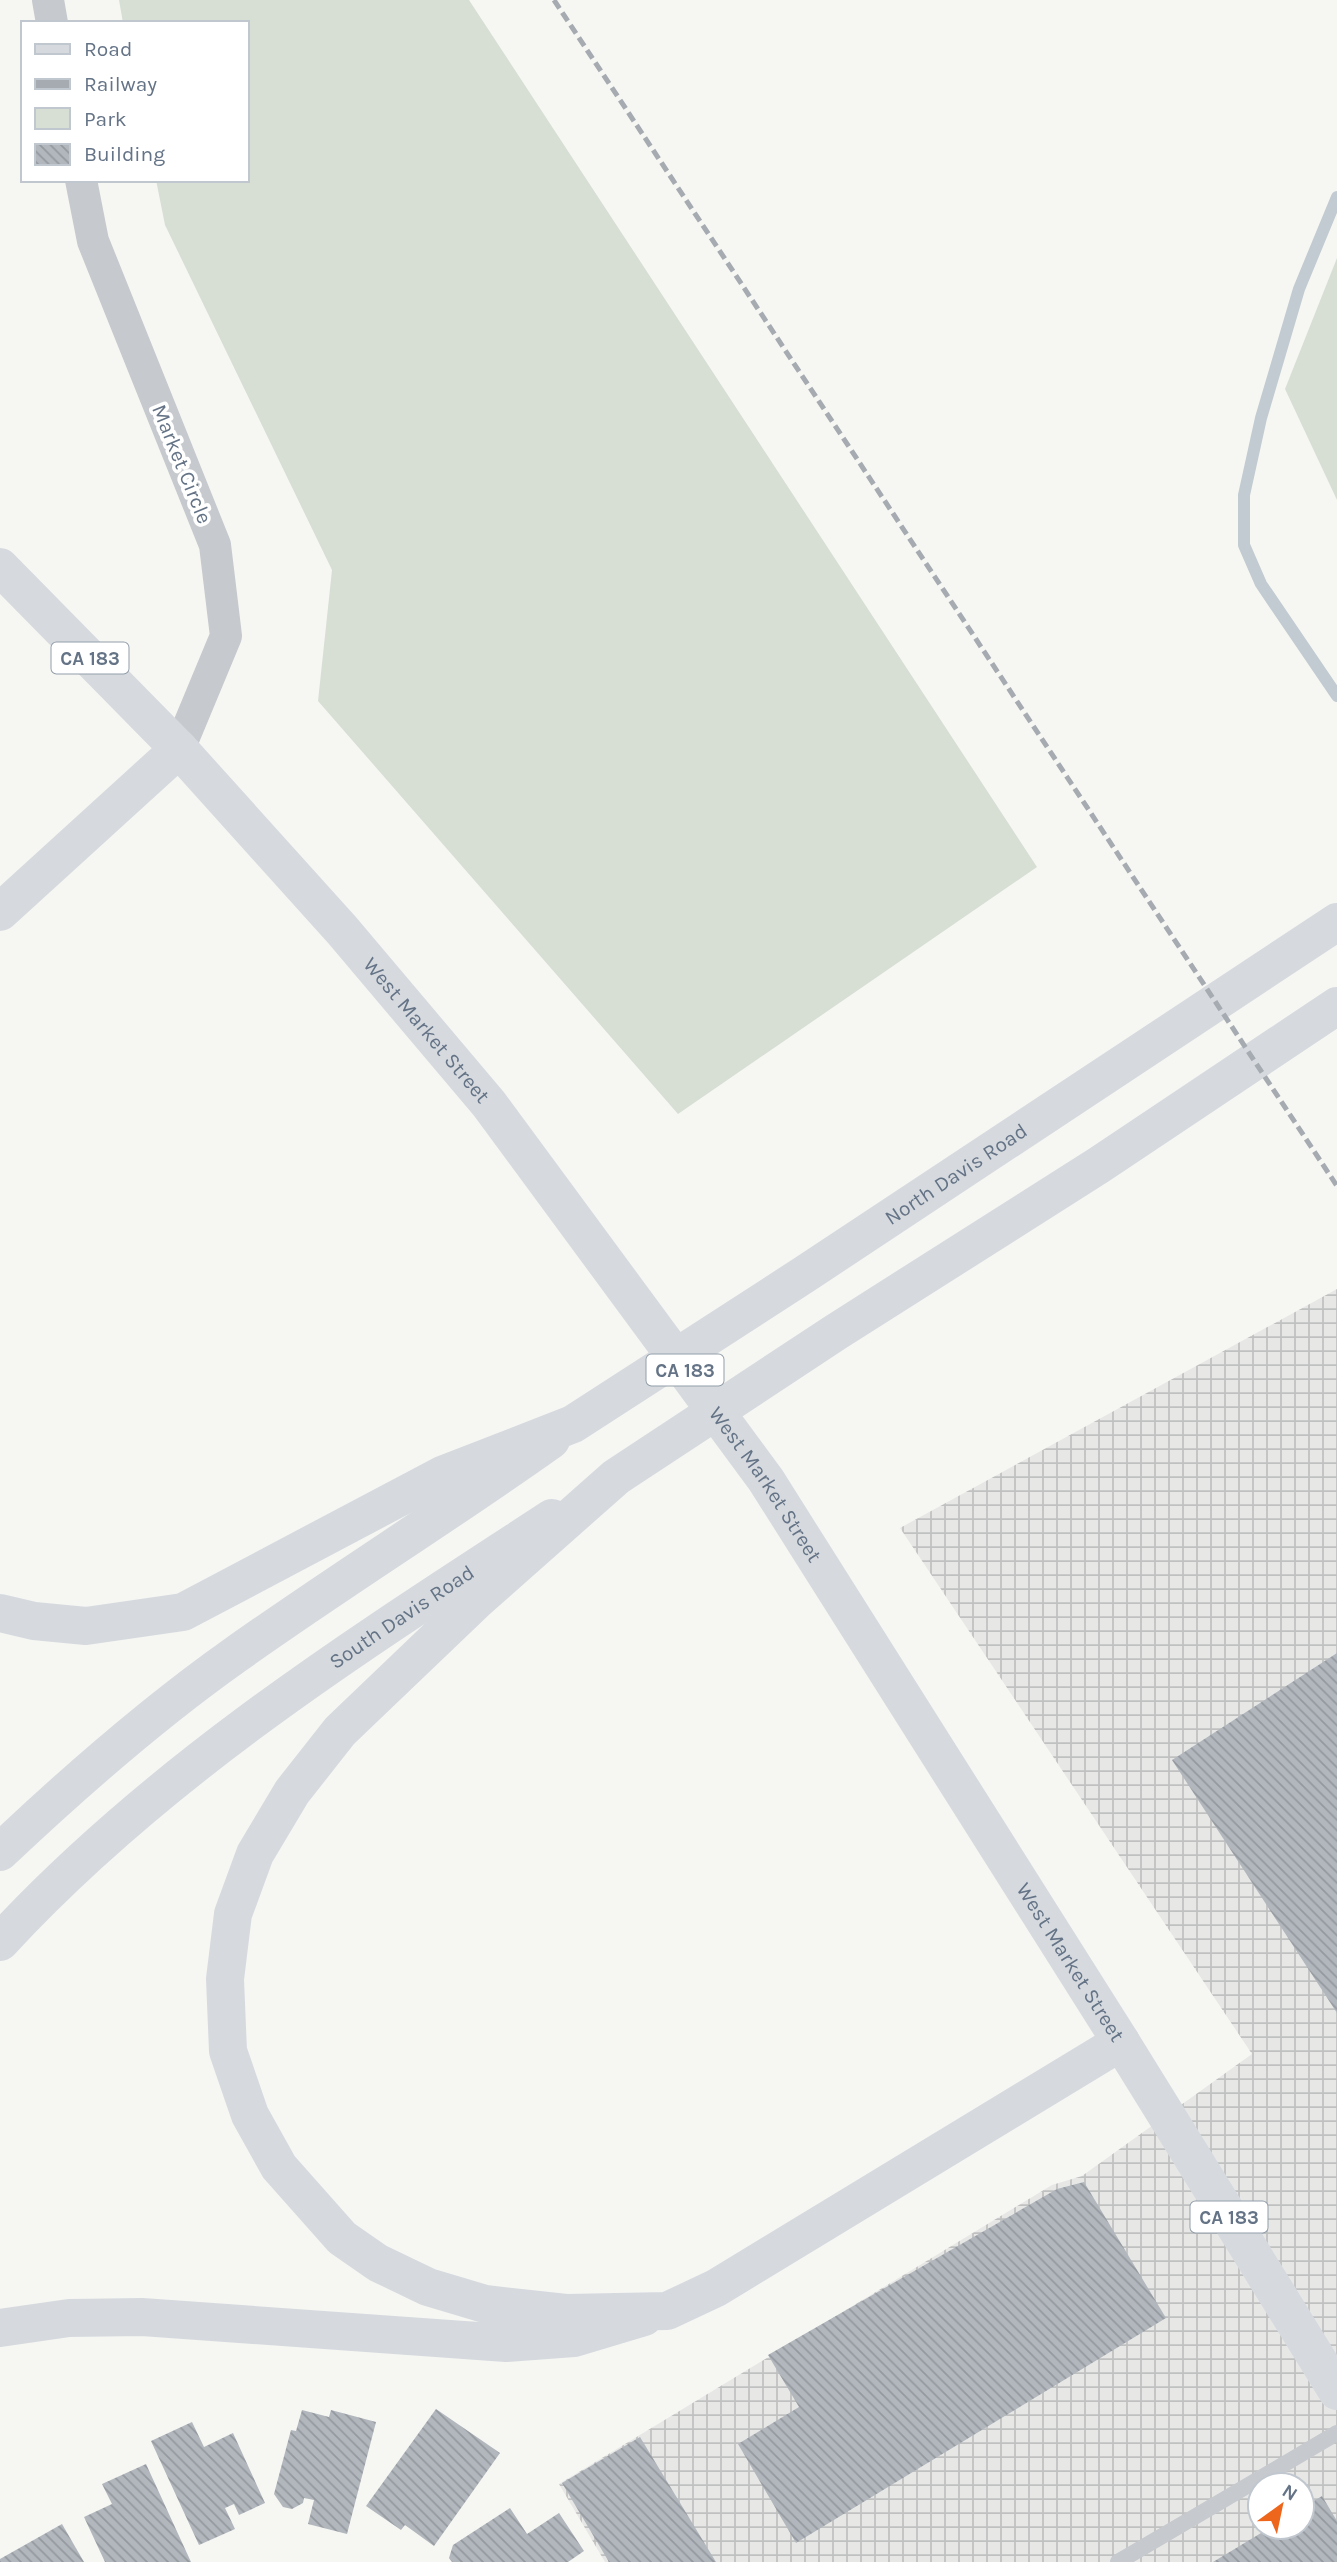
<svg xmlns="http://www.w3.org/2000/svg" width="1337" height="2562" font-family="Karla,sans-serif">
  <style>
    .industrial { fill: url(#industrial-grid); fill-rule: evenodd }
    .green { fill: #d7dfd4 }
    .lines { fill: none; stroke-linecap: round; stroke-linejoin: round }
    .stream { stroke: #c2cbd1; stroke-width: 12 }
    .building { fill: url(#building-back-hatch) }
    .lane { stroke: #c6c9cd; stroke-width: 16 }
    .street { stroke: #c6c9cd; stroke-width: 32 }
    .primary { stroke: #d6dadf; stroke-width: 38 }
    .highway { stroke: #d6dadf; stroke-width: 38 }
    .rail { stroke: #a6abb2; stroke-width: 5; stroke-dasharray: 10 5; stroke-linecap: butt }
    .labels { text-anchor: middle; stroke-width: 7; stroke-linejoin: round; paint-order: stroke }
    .shield { fill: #fff; stroke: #929daa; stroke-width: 2 }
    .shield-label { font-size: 19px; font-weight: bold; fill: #647386 }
    .street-label { font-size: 21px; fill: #647386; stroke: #fff }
  </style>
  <defs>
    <pattern id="industrial-grid" width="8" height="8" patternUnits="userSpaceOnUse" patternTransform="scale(1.75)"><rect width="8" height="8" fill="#e7e8e6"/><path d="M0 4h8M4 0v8" fill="none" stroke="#bfc0c0"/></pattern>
    <pattern id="building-back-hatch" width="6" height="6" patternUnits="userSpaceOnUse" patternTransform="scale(1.75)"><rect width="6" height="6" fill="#b1b7bd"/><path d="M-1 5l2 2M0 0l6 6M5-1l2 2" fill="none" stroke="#94999f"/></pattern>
  </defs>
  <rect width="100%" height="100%" fill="#f6f7f3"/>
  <!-- industrial -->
  <path class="industrial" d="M1337,1289V2562H605L559,2484L1052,2185L1082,2176L1252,2054L900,1528ZM1260,2485H1302V2527H1260Z"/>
  <!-- green -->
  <g class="green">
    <path d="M119,0H469L1037,867L678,1114L318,701L332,570L165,225L156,180H247V23H123Z"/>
    <path d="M1337,258V500L1285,389Z"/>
  </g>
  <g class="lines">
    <!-- stream -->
    <path class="stream" d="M1337,197L1299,289L1261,418L1244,495V545L1261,584L1337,696"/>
  </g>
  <!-- building -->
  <g class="building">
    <path d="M1337,1653V2013L1172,1760Z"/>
    <path d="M1084,2182L1166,2318L796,2543L738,2444L799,2407L768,2355L1057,2189Z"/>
    <path d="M436,2409L500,2453L434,2546L405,2525L401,2530L366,2506Z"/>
    <path d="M302,2410L329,2417L331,2410L376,2422L347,2534L308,2524L314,2500L304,2498L303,2503L292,2509L283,2507L274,2494L291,2430L296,2431Z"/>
    <path d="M192,2422L204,2447L233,2433L265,2503L239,2515L234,2504L225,2508L235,2529L199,2545L151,2441Z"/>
    <path d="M640,2437L716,2562H609L562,2483Z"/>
    <path d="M146,2464L191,2562H105L84,2517L112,2504L102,2484Z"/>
    <path d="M1322,2496L1337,2521V2562H1213L1271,2527H1302V2508Z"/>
    <path d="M510,2508L527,2534L559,2513L584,2551L568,2562H452L449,2558L453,2545Z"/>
    <path d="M62,2524L84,2562H0V2559Z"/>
  </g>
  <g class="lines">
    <!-- lane -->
    <path class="lane" d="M1118,2562L1337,2433"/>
    <!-- street -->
    <g class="street">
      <path d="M48,0L52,23"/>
      <path d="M81,180L93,241L215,545L226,636L179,749"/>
    </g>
    <!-- primary -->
    <g class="primary">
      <path d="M0,1852C73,1783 153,1713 235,1655C339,1581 447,1514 551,1440"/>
      <path id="s1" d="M0,1942C159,1770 357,1645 552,1518"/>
      <path d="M1121,2042L1337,2391"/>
      <path d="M0,2328L69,2318L142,2317L506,2343L574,2338L644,2317"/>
    </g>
    <!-- highway -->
    <g class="highway">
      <path id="s2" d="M0,567L179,749L342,930L489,1104L766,1480L1121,2042L716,2288L667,2311L566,2313L485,2304L428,2287L378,2263L342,2238L279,2167L250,2115L228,2051L225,1979L233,1914L255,1854L292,1792L340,1731L477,1600L616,1477L836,1332L1099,1165L1337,1006"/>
      <path d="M0,912L179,749"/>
      <path id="s3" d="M0,1613L34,1621L86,1626L183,1612L442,1475L573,1424L805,1274L1337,922"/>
    </g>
    <!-- rail -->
    <path class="rail" d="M554,0L1337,1186"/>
  </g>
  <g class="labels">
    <!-- shield labels -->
    <g class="shield">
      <rect x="51.5" y="642.5" width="77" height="31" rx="5"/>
      <rect x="646.5" y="1354.5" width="77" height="31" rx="5"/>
      <rect x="1190.5" y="2201.5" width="77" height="31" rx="5"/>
    </g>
    <g class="shield-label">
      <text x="90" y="665">CA 183</text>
      <text x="685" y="1377">CA 183</text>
      <text x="1229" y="2224">CA 183</text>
    </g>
    <!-- street labels -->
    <g class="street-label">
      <text transform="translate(182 464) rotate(68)" y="7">Market Circle</text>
      <text dy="7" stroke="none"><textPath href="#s2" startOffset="630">West Market Street</textPath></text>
      <text dy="7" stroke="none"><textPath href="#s3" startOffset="1076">North Davis Road</textPath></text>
      <text dy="7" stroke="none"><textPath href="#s2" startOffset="1197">West Market Street</textPath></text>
      <text dy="7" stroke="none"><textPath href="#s1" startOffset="518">South Davis Road</textPath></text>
      <text dy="7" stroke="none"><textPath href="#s2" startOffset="1764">West Market Street</textPath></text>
    </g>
  </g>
  <!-- legend -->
  <rect x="21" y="21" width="228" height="161" fill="#ffffff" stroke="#c1c7cf" stroke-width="2"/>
  <rect x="35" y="44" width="35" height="10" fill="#d6dadf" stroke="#c1c7cf" stroke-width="2"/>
  <text x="84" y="56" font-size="21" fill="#647386">Road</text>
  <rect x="35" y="79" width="35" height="10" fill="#a6abb2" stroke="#c1c7cf" stroke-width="2"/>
  <text x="84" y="91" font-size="21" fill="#647386">Railway</text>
  <rect x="35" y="108" width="35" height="21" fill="#d7dfd4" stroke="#c1c7cf" stroke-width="2"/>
  <text x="84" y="126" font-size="21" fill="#647386">Park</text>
  <rect x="35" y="144" width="35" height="21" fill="url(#building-back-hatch)" stroke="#c1c7cf" stroke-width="2"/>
  <text x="84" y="161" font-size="21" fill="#647386">Building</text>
  <!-- north arrow -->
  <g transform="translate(1281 2506) rotate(33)"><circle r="33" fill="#ffffff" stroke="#c1c7cf" stroke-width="2"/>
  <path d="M0-5L12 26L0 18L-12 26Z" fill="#ed661c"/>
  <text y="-10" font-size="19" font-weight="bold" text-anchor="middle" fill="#647386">N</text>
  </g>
</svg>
